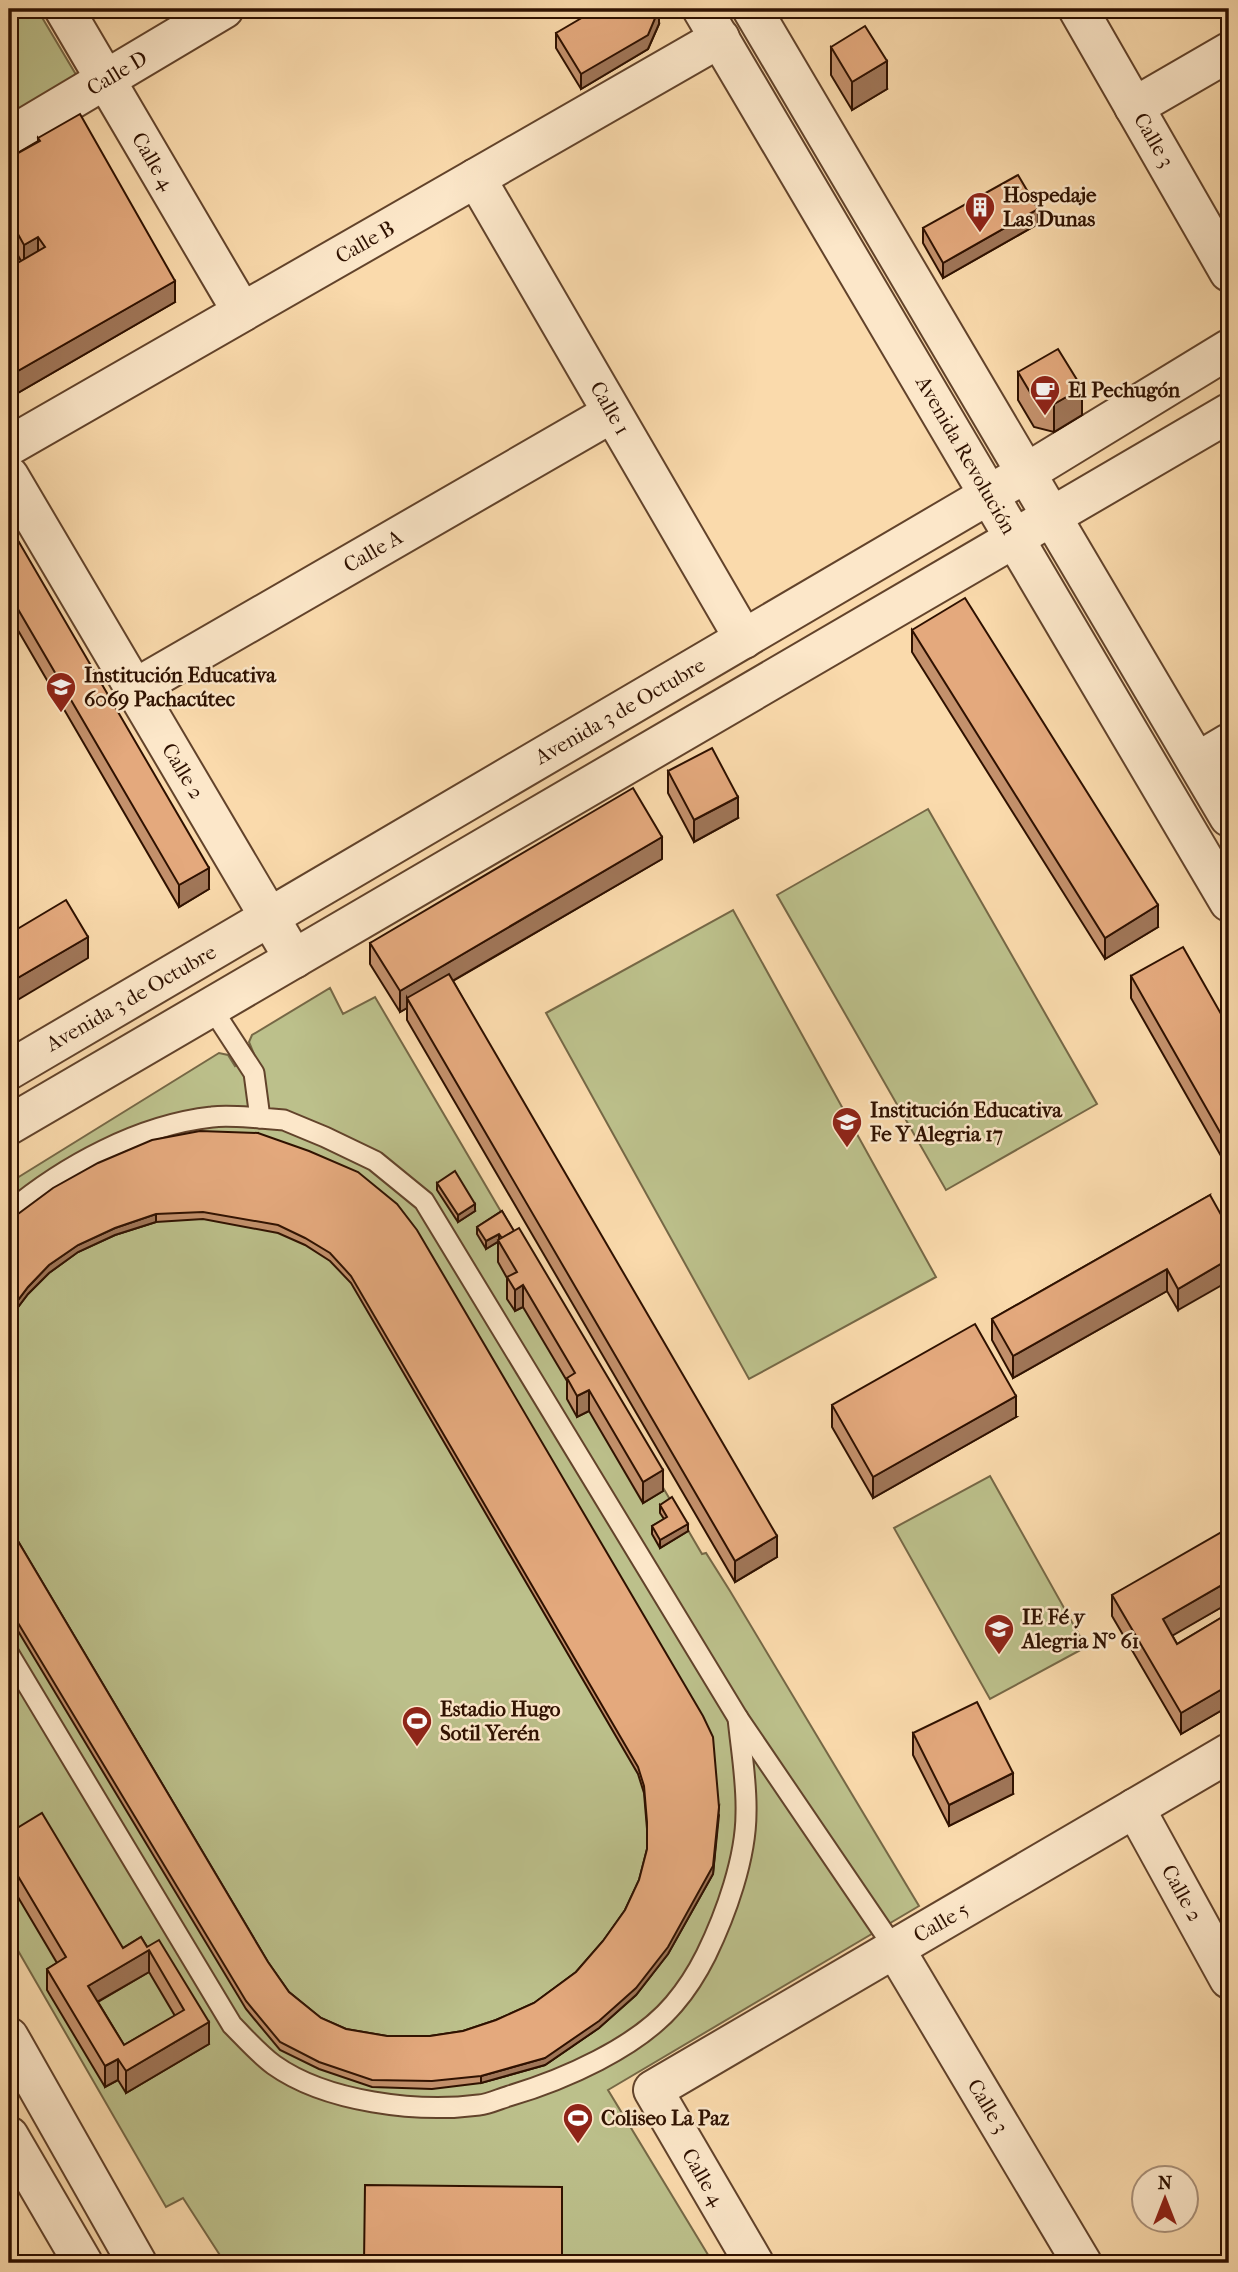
<svg xmlns="http://www.w3.org/2000/svg" width="1238" height="2272" font-family="'IM FELL French Canon',serif">
  <style>
    .green { fill: #bcc08b; stroke: #766846; stroke-width: 2 }
    .lines { fill: none; stroke-linecap: round; stroke-linejoin: round }
    .service-casing { stroke: #62432b; stroke-width: 23 }
    .minor-casing { stroke: #62432b; stroke-width: 42 }
    .tertiary-casing { stroke: #62432b; stroke-width: 42 }
    .service { stroke: #fce7c9; stroke-width: 19 }
    .minor { stroke: #fce7c9; stroke-width: 38 }
    .tertiary { stroke: #fce7c9; stroke-width: 38 }
    .wall { fill: #c4916c; stroke: #2f1100; stroke-width: 2; fill-rule: evenodd }
    .shaded-wall { fill: #a07658; stroke: #2f1100; stroke-width: 2 }
    .building { fill: #e4a97d; stroke: #2f1100; stroke-width: 2; fill-rule: evenodd }
    .labels { text-anchor: middle; stroke-width: 5; stroke-linejoin: round; paint-order: stroke }
    .street-label { font-size: 21px; fill: #2f1100; stroke: #fce7c9 }
    .poi-label { font-size: 21px; font-weight: bold; fill: #2f1100; stroke: #fce7c9; text-anchor: start }
  </style>
  <rect width="100%" height="100%" fill="#fadaac"/>
  <filter id="stains"><feTurbulence type="fractalNoise" baseFrequency=".00286" numOctaves="4"/><feColorMatrix values="0 0 0 0 .2 0 0 0 0 .09 0 0 0 0 .02 0 0 0 .5 -.17"/></filter>
  <radialGradient id="worn" r=".72"><stop offset=".6" stop-color="#630" stop-opacity="0"/><stop offset="1" stop-color="#630" stop-opacity=".3"/></radialGradient>
  <!-- green -->
  <g class="green">
    <path d="M9,9H37L78,78L9,119Z"/>
    <path d="M928,809L1097,1104L946,1190L777,895Z"/>
    <path d="M733,910L936,1277L749,1379L546,1013Z"/>
    <path d="M330,988L343,1014L375,997L702,1554L706,1553L730,1591L919,1906L608,2090L713,2263H225L183,2198L166,2207L9,1935V1183L219,1053L228,1055L235,1066L254,1054L249,1042L252,1035Z"/>
    <path d="M990,1476L1086,1647L990,1699L894,1528Z"/>
  </g>
  <g class="lines">
    <!-- service casing -->
    <g class="service-casing">
      <g id="service">
        <path d="M211,1007L254,1073L260,1118L284,1120L325,1137L375,1161L424,1201L738,1718L895,1949"/>
        <path d="M9,1212C64,1166 139,1125 212,1117C227,1115 244,1117 260,1118"/>
        <path d="M9,1654L232,2025C245,2038 259,2054 274,2065C326,2102 417,2113 479,2105C489,2104 499,2099 509,2096C563,2080 637,2048 674,2004C686,1990 698,1971 706,1955C726,1914 746,1858 746,1813C747,1782 741,1749 738,1718"/>
      </g>
    </g>
    <!-- minor casing -->
    <g class="minor-casing">
      <g id="minor">
        <path d="M64,9L242,312"/>
        <path d="M1078,9L1229,272"/>
        <path d="M1134,107L1229,52"/>
        <path d="M9,137L224,9"/>
        <path d="M476,178L744,639"/>
        <path d="M9,446L720,38"/>
        <path d="M9,476L294,959"/>
        <path d="M134,689L612,413"/>
        <path d="M1197,762L1229,743"/>
        <path d="M1135,1808L1229,1979"/>
        <path d="M895,1949L1082,2263"/>
        <path d="M754,2263L653,2090L1229,1753"/>
      </g>
    </g>
    <!-- tertiary casing -->
    <g class="tertiary-casing">
      <g id="tertiary">
        <path d="M702,9L1229,902"/>
        <path d="M752,9L1229,817"/>
        <path d="M9,1070L1026,473L1229,349"/>
        <path d="M9,1125L1229,413"/>
        <path d="M9,2037L137,2263"/>
        <path d="M9,2136L83,2263"/>
      </g>
    </g>
    <!-- service -->
    <use href="#service" class="service"/>
    <!-- minor -->
    <use href="#minor" class="minor"/>
    <!-- tertiary -->
    <use href="#tertiary" class="tertiary"/>
  </g>
  <!-- wall -->
  <g class="wall">
    <path d="M659,24L648,49L581,89L556,48V33Z"/>
    <path d="M831,47L887,89L852,110L831,75Z"/>
    <path d="M38,138L175,302L9,398V268L21,261L9,239V158L38,141Z"/>
    <path d="M1038,224L943,278L923,243V228Z"/>
    <path d="M1018,372L1082,415L1054,432L1034,427L1018,400Z"/>
    <path d="M9,525L209,889L179,907L12,620Z"/>
    <path d="M912,630L1158,927L1105,959L912,652Z"/>
    <path d="M668,771L738,818L694,842L668,793Z"/>
    <path d="M662,859L453,981L777,1557L735,1582L407,1020V1008L400,1012L370,964V943Z"/>
    <path d="M1131,976L1229,1028V1170L1131,998Z"/>
    <path d="M258,1133L719,1815L713,1874L668,1954L636,1995L599,2028L545,2065L481,2083L432,2089L372,2087L319,2069L280,2050L246,2009L9,1616V1526L268,1962L289,1992L321,2018L346,2029L387,2036H430L463,2031L496,2020L534,2003L576,1972L603,1941L625,1910L639,1880L647,1849V1829L644,1793L638,1774L351,1283L330,1261L305,1245L278,1233L203,1219L156,1222L115,1235L78,1252L49,1273L28,1294L9,1319V1223Z"/>
    <path d="M437,1183L475,1211L458,1222L437,1190Z"/>
    <path d="M1210,1195L1178,1310L1167,1291L1013,1378L992,1340V1319Z"/>
    <path d="M502,1211L663,1491L643,1503L589,1411L577,1417L567,1399V1381L523,1307L515,1311L507,1299V1278L498,1262V1242L486,1249L477,1234V1227Z"/>
    <path d="M832,1405L1016,1417L873,1498L832,1427Z"/>
    <path d="M660,1505L688,1531L660,1548L652,1534V1526L664,1519L660,1513Z"/>
    <path d="M1229,1533V1706L1181,1734L1112,1616V1595ZM1222,1607L1226,1615L1177,1644L1172,1635Z"/>
    <path d="M913,1733L1013,1794L949,1826L913,1755Z"/>
    <path d="M9,1833L123,1948L141,1937L209,2044L126,2093L118,2080L105,2087L47,1990V1969L57,1963L9,1882ZM149,1972L175,2016L124,2045L98,2002Z"/>
  </g>
  <!-- shaded-wall -->
  <g class="shaded-wall">
    <path d="M659,9V24L648,49L581,89V74Z"/>
    <path d="M887,61V89L852,110V82Z"/>
    <path d="M1038,209V224L943,278V263Z"/>
    <path d="M38,237V258L24,266V245Z"/>
    <path d="M175,281V302L9,398V376Z"/>
    <path d="M1082,388V415L1054,432V404Z"/>
    <path d="M12,599V620L9,622V601Z"/>
    <path d="M738,797V818L694,842V820Z"/>
    <path d="M662,837V859L411,1005L407,998V1008L400,1012V991Z"/>
    <path d="M209,868V889L179,907V885Z"/>
    <path d="M1158,905V927L1105,959V938Z"/>
    <path d="M88,937V958L9,1005V983Z"/>
    <path d="M475,1204V1211L458,1222V1215Z"/>
    <path d="M156,1214V1222L115,1235L78,1252L49,1273L28,1294L9,1319V1312L28,1287L49,1265L78,1245L115,1228Z"/>
    <path d="M499,1234V1241L486,1249V1241Z"/>
    <path d="M1229,1259V1281L1178,1310V1289Z"/>
    <path d="M1167,1269V1291L1013,1378V1356Z"/>
    <path d="M523,1285V1307L515,1311V1290Z"/>
    <path d="M589,1390V1411L577,1417V1396Z"/>
    <path d="M1016,1396V1417L873,1498V1477Z"/>
    <path d="M663,1470V1491L643,1503V1482Z"/>
    <path d="M688,1524V1531L660,1548V1540Z"/>
    <path d="M777,1536V1557L735,1582V1561Z"/>
    <path d="M1222,1585V1607L1163,1641V1619Z"/>
    <path d="M1229,1685V1706L1181,1734V1713Z"/>
    <path d="M12,1713V1741L9,1742V1715Z"/>
    <path d="M1013,1773V1794L949,1826V1805Z"/>
    <path d="M719,1807L713,1874L668,1954L636,1995L599,2028L545,2065L481,2083V2076L545,2058Z"/>
    <path d="M149,1950V1972L88,2007V1986Z"/>
    <path d="M209,2022V2044L126,2093V2071Z"/>
    <path d="M118,2059V2080L105,2087V2066Z"/>
  </g>
  <!-- building -->
  <g class="building">
    <path d="M597,9H659L648,35L581,74L556,33Z"/>
    <path d="M865,26L887,61L852,82L831,47Z"/>
    <path d="M80,114L175,281L9,376V268L45,247L38,237L24,245L9,218V158L40,141L38,138Z"/>
    <path d="M1018,175L1038,209L943,263L923,228Z"/>
    <path d="M1058,349L1082,388L1054,404L1034,399L1018,372Z"/>
    <path d="M9,525L209,868L179,885L12,599L9,601Z"/>
    <path d="M965,598L1158,905L1105,938L912,630Z"/>
    <path d="M712,748L738,797L694,820L668,771Z"/>
    <path d="M633,788L662,837L400,991L370,943Z"/>
    <path d="M66,900L88,937L9,983V934Z"/>
    <path d="M1183,947L1229,1028V1148L1131,976Z"/>
    <path d="M449,974L777,1536L735,1561L407,998Z"/>
    <path d="M200,1131L258,1133L309,1151L358,1172L397,1204L417,1230L703,1716L713,1737L719,1807L713,1866L668,1947L636,1988L599,2021L545,2058L481,2076L432,2081L372,2080L319,2062L280,2042L246,2001L9,1608V1526L268,1962L289,1992L321,2018L346,2029L387,2036H430L463,2031L496,2020L534,2003L576,1972L603,1941L625,1910L639,1880L647,1849V1822L644,1786L638,1767L351,1276L330,1253L305,1238L278,1225L203,1212L156,1214L115,1228L78,1245L49,1265L28,1287L9,1312V1223L18,1214L53,1188L98,1163L152,1140Z"/>
    <path d="M455,1171L475,1204L458,1215L437,1183Z"/>
    <path d="M1210,1195L1229,1229V1259L1178,1289L1167,1269L1013,1356L992,1319Z"/>
    <path d="M502,1211L514,1231L502,1238L499,1234L486,1241L477,1227Z"/>
    <path d="M519,1228L663,1470L643,1482L589,1390L577,1396L567,1378L575,1373L523,1285L515,1290L507,1277L517,1272L498,1240Z"/>
    <path d="M975,1324L1016,1396L873,1477L832,1405Z"/>
    <path d="M672,1497L688,1524L660,1540L652,1526L667,1517L660,1505Z"/>
    <path d="M1227,1529L1229,1533V1598L1222,1585L1163,1619L1177,1644L1229,1613V1685L1181,1713L1112,1595Z"/>
    <path d="M977,1702L1013,1773L949,1805L913,1733Z"/>
    <path d="M42,1813L123,1948L141,1937L147,1947L159,1940L209,2022L126,2071L118,2059L105,2066L47,1969L66,1957L9,1861V1833ZM149,1950L184,2010L124,2045L88,1986Z"/>
    <path d="M365,2185L562,2187V2263H364Z"/>
  </g>
  <!-- icons -->
  <defs>
    <g id="building-pin" transform="scale(1.575)"><path d="M0 17L-7.5 6A9.5 9.5 0 1 1 7.5 6Z" fill="#8f2418" stroke="#fce7c9"/><path d="M-4-6H4V6H1V3H-1V6H-4ZM-2.5-4.3h1.7v1.8h-1.7ZM.8-4.3h1.7v1.8H.8ZM-2.5-1h1.7V.8h-1.7ZM.8-1h1.7V.8H.8Z" fill="#fff"/></g>
    <g id="cafe-pin" transform="scale(1.575)"><path d="M0 17L-7.5 6A9.5 9.5 0 1 1 7.5 6Z" fill="#8f2418" stroke="#fce7c9"/><path d="M-5.5-4.5H6V0H3Q3 3.5 0 3.5H-2.5Q-5.5 3.5-5.5 0ZM3-3.2v2h1.7v-2ZM-6 4.5H4V6H-6Z" fill="#fff"/></g>
    <g id="school-pin" transform="scale(1.575)"><path d="M0 17L-7.5 6A9.5 9.5 0 1 1 7.5 6Z" fill="#8f2418" stroke="#fce7c9"/><path d="M0-5L7-2L0 1L-7-2ZM-4 1L0 2.5L4 1V4Q0 6-4 4Z" fill="#fff"/></g>
    <g id="stadium-pin" transform="scale(1.575)"><path d="M0 17L-7.5 6A9.5 9.5 0 1 1 7.5 6Z" fill="#8f2418" stroke="#fce7c9"/><path d="M0-5a6.5 5 0 1 0 0 10a6.5 5 0 1 0 0-10ZM-3.5-1.8h7v3.6h-7Z" fill="#fff"/></g>
  </defs>
  <g fill-rule="evenodd">
    <use href="#building-pin" x="980" y="207"/>
    <use href="#cafe-pin" x="1045" y="390"/>
    <use href="#school-pin" x="61" y="687"/>
    <use href="#school-pin" x="847" y="1122"/>
    <use href="#school-pin" x="999" y="1629"/>
    <use href="#stadium-pin" x="417" y="1721"/>
    <use href="#stadium-pin" x="578" y="2118"/>
  </g>
  <g class="labels">
    <!-- street labels -->
    <g class="street-label">
      <text transform="translate(117 73) rotate(-31)" y="7">Calle D</text>
      <text transform="translate(1154 140) rotate(60)" y="7">Calle 3</text>
      <text transform="translate(153 161) rotate(60)" y="7">Calle 4</text>
      <text transform="translate(365 242) rotate(-30)" y="7">Calle B</text>
      <text transform="translate(610 408) rotate(60)" y="7">Calle 1</text>
      <text transform="translate(966 455) rotate(60)" y="7">Avenida Revolución</text>
      <text transform="translate(373 551) rotate(-30)" y="7">Calle A</text>
      <text transform="translate(620 711) rotate(-30)" y="7">Avenida 3 de Octubre</text>
      <text transform="translate(183 771) rotate(59)" y="7">Calle 2</text>
      <text transform="translate(131 998) rotate(-30)" y="7">Avenida 3 de Octubre</text>
      <text transform="translate(1182 1893) rotate(61)" y="7">Calle 2</text>
      <text transform="translate(941 1922) rotate(-30)" y="7">Calle 5</text>
      <text transform="translate(988 2106) rotate(59)" y="7">Calle 3</text>
      <text transform="translate(703 2177) rotate(60)" y="7">Calle 4</text>
    </g>
    <!-- poi labels -->
    <g class="poi-label">
      <text x="1003" y="202">Hospedaje<tspan x="1003" dy="24">Las Dunas</tspan></text>
      <text x="1068" y="397">El Pechugón</text>
      <text x="84" y="682">Institución Educativa<tspan x="84" dy="24">6069 Pachacútec</tspan></text>
      <text x="870" y="1117">Institución Educativa<tspan x="870" dy="24">Fe Y Alegria 17</tspan></text>
      <text x="1022" y="1624">IE Fé y<tspan x="1022" dy="24">Alegria N° 61</tspan></text>
      <text x="440" y="1716">Estadio Hugo<tspan x="440" dy="24">Sotil Yerén</tspan></text>
      <text x="601" y="2125">Coliseo La Paz</text>
    </g>
  </g>
  <!-- margin -->
  <rect width="1238" height="2272" fill="none" stroke="#fadaac" stroke-width="35"/>
  <rect x="10" y="10" width="1217" height="2251" fill="none" stroke="#2f1100" stroke-width="3.5"/>
  <rect x="18" y="18" width="1203" height="2237" fill="none" stroke="#2f1100" stroke-width="2"/>
  <!-- north arrow -->
  <g transform="translate(1165 2199)"><circle r="33" fill="#fce7c9" stroke="#aa9179" stroke-width="2"/>
  <path d="M0-5L12 26L0 18L-12 26Z" fill="#8f2418"/>
  <text y="-10" font-size="19" font-weight="bold" text-anchor="middle" fill="#2f1100">N</text>
  </g>
  <rect width="100%" height="100%" filter="url(#stains)"/>
  <rect width="100%" height="100%" fill="url(#worn)"/>
</svg>
